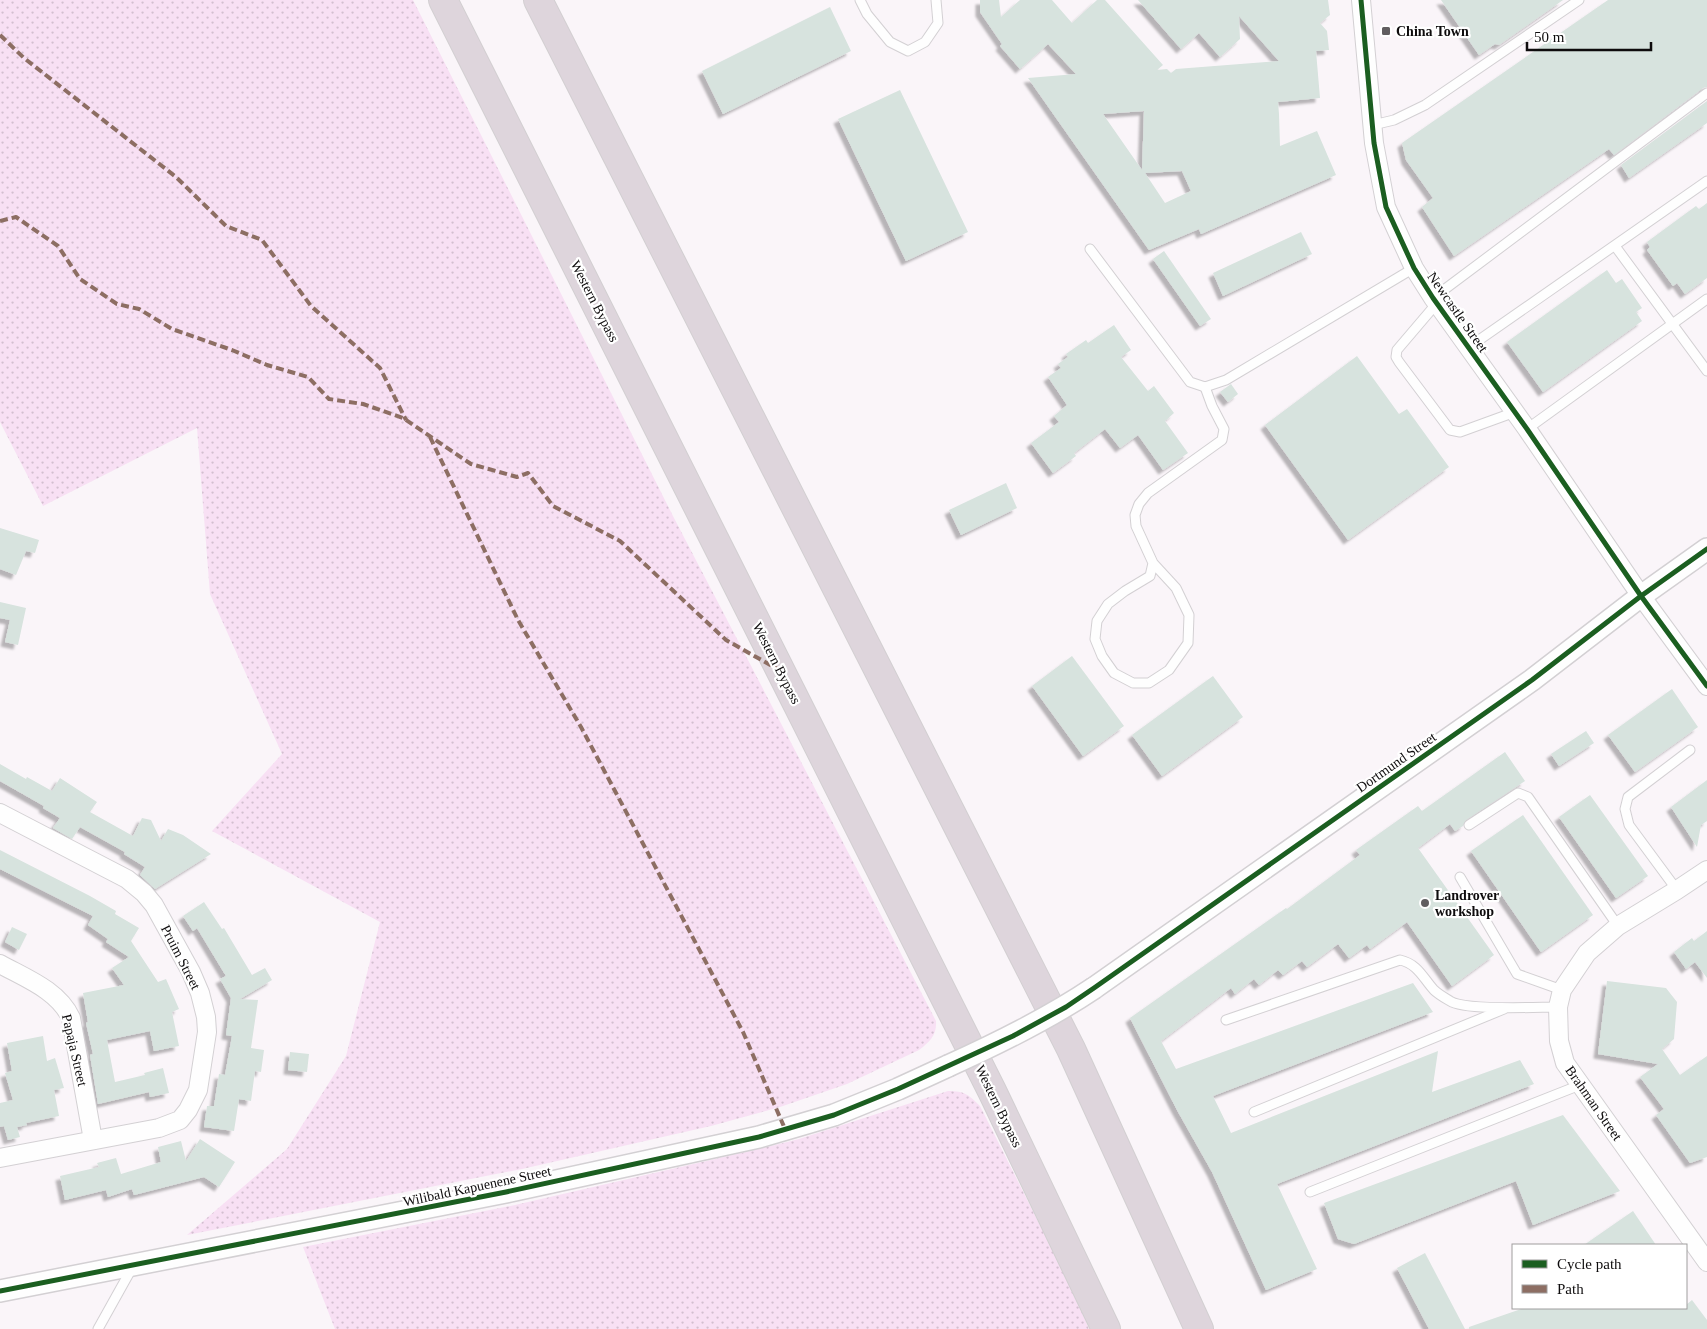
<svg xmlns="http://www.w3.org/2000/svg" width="1707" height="1329" font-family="Georgia,serif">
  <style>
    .grass { fill: url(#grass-dots) }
    .building { fill: #d7e3de; fill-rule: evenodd; filter: url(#shadow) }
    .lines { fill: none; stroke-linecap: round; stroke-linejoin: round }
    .service-casing { stroke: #d3d0d3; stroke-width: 11 }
    .minor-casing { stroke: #d3d0d3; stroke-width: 20 }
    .tertiary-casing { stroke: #d3d0d3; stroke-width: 24 }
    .motorway-casing { stroke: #d2cfd1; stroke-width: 30 }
    .service { stroke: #fefefe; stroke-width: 9 }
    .minor { stroke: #fefefe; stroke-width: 18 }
    .tertiary { stroke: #fefefe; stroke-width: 21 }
    .motorway { stroke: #ded5dc; stroke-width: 28 }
    .tertiary-bridge-casing { stroke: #d3d0d3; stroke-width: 24; stroke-linecap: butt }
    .tertiary-bridge { stroke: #fefefe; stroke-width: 21 }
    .quiet { stroke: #8d6e63; stroke-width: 4; stroke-dasharray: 8 4; stroke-linecap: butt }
    .cycleway-casing { stroke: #fff; stroke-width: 8 }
    .cycleway { stroke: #1b5e20; stroke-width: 5 }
    .poi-dot { fill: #615e60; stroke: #fff; stroke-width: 2 }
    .labels { text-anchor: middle; stroke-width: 4.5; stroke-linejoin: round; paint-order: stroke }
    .poi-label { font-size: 14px; font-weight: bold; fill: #0e0c0d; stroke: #fff; text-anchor: start }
    .street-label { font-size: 14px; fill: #0e0c0d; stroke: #fff }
  </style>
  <defs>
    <pattern id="grass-dots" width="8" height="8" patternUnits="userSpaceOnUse" patternTransform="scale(1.25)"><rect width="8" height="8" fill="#f8e0f4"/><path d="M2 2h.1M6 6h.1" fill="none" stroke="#d3bfd0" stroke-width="1.8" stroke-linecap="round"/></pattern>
    <filter id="shadow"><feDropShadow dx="-4.5" dy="4.5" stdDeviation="1" flood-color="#0004"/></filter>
  </defs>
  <rect width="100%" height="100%" fill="#faf5f9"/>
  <!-- grass -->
  <g class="grass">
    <path d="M0,0H413L674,518L936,1021C937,1035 930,1042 919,1050L847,1084L780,1107L711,1126L522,1169L187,1235L287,1149L346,1056L380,922L212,831L282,754L210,594L197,428L43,506L0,422Z"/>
    <path d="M948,1091C965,1091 969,1095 980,1106L1075,1295L1089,1329H335L303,1247L515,1205L763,1148L799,1139Z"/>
  </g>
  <!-- building -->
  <g class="building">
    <path d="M980,0H999L1001,17L1020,0H1052L1072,23L1097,0H1105L1163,65L1157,70L1167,69L1171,73L1176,69L1279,61L1239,16L1240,39L1220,57L1199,33L1181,49L1138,0H1328L1330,15L1320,23L1327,31L1329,50L1316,51L1320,98L1278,102L1279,114L1280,146L1317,131L1336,175L1201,234L1199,229L1149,250L1028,78L1076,74L1048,44L1020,69L1000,46L1002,44L980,12ZM1144,111L1142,170L1103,114ZM1182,171L1191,191L1165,203L1145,173Z"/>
    <path d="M1441,0H1563L1499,45L1495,44L1479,55Z"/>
    <path d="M1608,0H1707V87L1703,88L1614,155L1609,149L1454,256L1422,207L1433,198L1406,160L1402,143Z"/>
    <path d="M830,7L851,51L723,114L702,71Z"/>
    <path d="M900,90L968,232L906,261L838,119Z"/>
    <path d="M1707,101V123L1629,178L1621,165Z"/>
    <path d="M1707,203V278L1685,294L1677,283L1673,286L1647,250L1650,247L1647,242L1696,206L1699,209Z"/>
    <path d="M1301,232L1312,254L1223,296L1213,273Z"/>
    <path d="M1164,251L1211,319L1200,326L1153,259Z"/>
    <path d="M1607,270L1616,283L1622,279L1642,308L1636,312L1642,321L1543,392L1507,342Z"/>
    <path d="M1114,325L1131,350L1121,357L1148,391L1154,386L1174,413L1165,421L1188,453L1163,470L1138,435L1120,448L1105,429L1074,453L1076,456L1053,473L1031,443L1059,422L1054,416L1067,405L1048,377L1061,368L1058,364L1068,357L1066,354L1086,340L1088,343Z"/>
    <path d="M1357,356L1399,414L1407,409L1449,467L1348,540L1265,425Z"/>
    <path d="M1231,384L1238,394L1228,402L1220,392Z"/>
    <path d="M1006,483L1017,508L961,535L949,510Z"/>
    <path d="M0,528L39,540L35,553L26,551L16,575L0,569Z"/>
    <path d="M0,602L26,608L18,645L5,642L10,620L0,618Z"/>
    <path d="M1072,656L1124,726L1083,756L1032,686Z"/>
    <path d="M1213,676L1243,717L1162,776L1132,735Z"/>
    <path d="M1672,689L1698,727L1635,772L1608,735Z"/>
    <path d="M1586,731L1594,743L1559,766L1551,754Z"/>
    <path d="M1505,752L1525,781L1466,820L1463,826L1455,831L1450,824L1418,848L1494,955L1452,986L1407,922L1370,949L1367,945L1349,958L1338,944L1307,967L1302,961L1283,975L1278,970L1259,985L1254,979L1235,994L1231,988L1161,1041L1176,1069L1413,983L1433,1012L1213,1096L1231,1133L1438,1051L1432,1092L1520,1060L1534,1084L1277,1184L1317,1269L1266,1290L1212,1172L1177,1110L1130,1018L1286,908L1287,909L1360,855L1356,850L1418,806L1422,811Z"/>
    <path d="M0,764L26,779L27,777L52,791L60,778L97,802L90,812L133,836L142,818L151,820L161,841L168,829L183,835L211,854L155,889L140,875L145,867L124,854L125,852L80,827L72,839L53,828L60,818L43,808L44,806L0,781Z"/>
    <path d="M1707,780V821L1701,825L1697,847L1671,807Z"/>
    <path d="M1590,795L1648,876L1616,898L1559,817Z"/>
    <path d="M1523,815L1593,915L1541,952L1471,851Z"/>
    <path d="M0,850L90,896L116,911L115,914L139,928L131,941L158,982L166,979L179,1009L172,1012L179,1046L154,1051L150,1031L107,1040L115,1082L145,1075L144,1073L163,1068L169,1093L150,1097L149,1092L98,1104L90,1055L93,1054L86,1023L88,1022L83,993L124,985L112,968L129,957L106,942L108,939L88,925L93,916L0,869Z"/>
    <path d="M204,902L222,929L224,928L252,975L265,968L272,980L240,999L258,1000L251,1048L264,1050L261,1072L255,1071L251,1101L239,1099L234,1131L204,1127L207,1106H214L219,1074L225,1075L232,1036L226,1035L231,998L220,979L226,976L197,928L193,931L183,916Z"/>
    <path d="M12,927L27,934L19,950L5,942Z"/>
    <path d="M1707,931V978L1695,962L1686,969L1674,952L1692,938L1694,941Z"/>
    <path d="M1607,981L1666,988L1677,1002L1674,1039L1662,1049L1680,1075L1707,1056V1157L1690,1163L1656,1115L1664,1109L1640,1077L1658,1064L1598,1054Z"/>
    <path d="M43,1036L47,1061L55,1058L64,1088L54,1090L59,1116L26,1123L27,1125L17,1127L20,1137L8,1140L4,1126L0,1127V1103L13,1100L5,1073L12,1071L7,1043Z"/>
    <path d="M290,1052L309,1054L307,1072L288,1070Z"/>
    <path d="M1563,1115L1620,1191L1533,1225L1516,1181L1354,1244L1338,1239L1324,1203Z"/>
    <path d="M200,1139L235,1162L219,1187L204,1177L134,1195L132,1189L108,1197L106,1190L65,1200L60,1176L99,1167L97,1163L116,1158L121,1174L161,1162L158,1147L181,1141L186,1161Z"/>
    <path d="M1633,1211L1656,1245H1584Z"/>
    <path d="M1425,1253L1465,1329H1429L1397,1268Z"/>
    <path d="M1692,1300L1707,1320V1329H1469V1327L1524,1308H1686V1305Z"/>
  </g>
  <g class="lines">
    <!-- service casing -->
    <g class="service-casing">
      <g id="service">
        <path d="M860,0L867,14L890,42L908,51L925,42L938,23L936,0"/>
        <path d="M1373,125L1394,120L1425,105L1579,0"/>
        <path d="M1615,246L1707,371"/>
        <path d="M1090,249L1190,382L1205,387L1226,380L1414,268"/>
        <path d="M1433,298L1707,93"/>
        <path d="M1437,303L1397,350L1396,357L1399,362L1450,430L1460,432L1515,412"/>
        <path d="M1469,347L1707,181"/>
        <path d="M1527,429L1707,299"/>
        <path d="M1153,563L1150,576L1125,591L1108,604L1097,621L1095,639L1102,656L1114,673L1133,683H1149L1169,670L1188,643L1189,615L1176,588L1153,563L1136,526L1135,515L1139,504L1148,493L1222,440L1224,429L1212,406L1205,387"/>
        <path d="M1469,825L1518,793L1528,797L1618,926"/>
        <path d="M1460,877L1517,974L1562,990"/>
        <path d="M1677,890L1629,825L1625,809L1628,797L1690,750"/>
        <path d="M1226,1020L1400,960C1418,964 1423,978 1434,990C1438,994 1445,998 1450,1001C1465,1011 1537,1007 1558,1007"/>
        <path d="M1254,1112L1504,1009"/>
        <path d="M1310,1192L1580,1085"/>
        <path d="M98,1329L132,1268"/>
      </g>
    </g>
    <!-- minor casing -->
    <g class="minor-casing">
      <g id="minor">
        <path d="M1361,0L1374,143L1386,207L1414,268L1433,298L1527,429L1641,596L1707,686"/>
        <path d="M0,813L127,879L144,893L154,905L191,972L200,993L206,1017L207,1032L198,1090L188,1110L180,1120L159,1128L0,1158"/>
        <path d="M1707,870L1677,890L1618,926L1587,953L1562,990L1558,1007L1559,1041L1565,1063L1707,1262"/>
        <path d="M0,964C25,978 58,990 71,1018L93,1140"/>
      </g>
    </g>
    <!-- tertiary casing -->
    <g class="tertiary-casing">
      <g id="tertiary">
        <path d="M1094,988L1532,680L1641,596L1707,549"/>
        <path d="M0,1291L506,1192L759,1137L834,1115L898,1089L948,1066"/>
      </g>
    </g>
    <!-- motorway casing -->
    <g class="motorway-casing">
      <g id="motorway">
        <path d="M443,0L992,1091L1106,1329"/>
        <path d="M538,0L1071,1049L1199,1329"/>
      </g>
    </g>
    <!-- service -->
    <use href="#service" class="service"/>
    <!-- minor -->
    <use href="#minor" class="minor"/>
    <!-- tertiary -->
    <use href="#tertiary" class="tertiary"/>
    <!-- motorway -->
    <use href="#motorway" class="motorway"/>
    <!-- tertiary-bridge casing -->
    <g class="tertiary-bridge-casing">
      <path id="tertiary-bridge" d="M948,1066C999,1043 1048,1019 1094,988"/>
    </g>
    <!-- tertiary-bridge -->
    <use href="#tertiary-bridge" class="tertiary-bridge"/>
    <!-- quiet -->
    <g class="quiet">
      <path d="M0,35L24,58L176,177L226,226L262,240L311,306L380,368L406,420"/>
      <path d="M0,221L16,217L58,246L80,279L117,304L139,309L172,329L232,350L267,365L308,377L329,399L363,404L403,418L471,464L517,477L528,473L553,506L620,541L726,640L781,671"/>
      <path d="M430,437L518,620L581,727L743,1032L785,1129"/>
    </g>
    <!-- cycleway casing -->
    <g class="cycleway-casing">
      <g id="cycleway">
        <path d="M1361,0L1374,143L1386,207L1414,268L1433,298L1527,429L1641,596L1707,686"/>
        <path d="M0,1291L506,1192L759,1137L834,1115L898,1089L1013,1036L1066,1007L1094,988L1532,680L1641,596L1707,549"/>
      </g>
    </g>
    <!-- cycleway -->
    <use href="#cycleway" class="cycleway"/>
  </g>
  <!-- markers -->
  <g class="poi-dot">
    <rect x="1381" y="26" width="10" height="10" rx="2.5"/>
    <circle cx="1425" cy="903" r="5"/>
  </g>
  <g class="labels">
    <!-- poi labels -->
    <g class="poi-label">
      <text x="1396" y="36">China Town</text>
      <text x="1435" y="900">Landrover<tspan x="1435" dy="16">workshop</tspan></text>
    </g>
    <!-- street labels -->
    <g class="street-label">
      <text transform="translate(595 301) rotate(63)" y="5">Western Bypass</text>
      <text transform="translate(1458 312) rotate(55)" y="5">Newcastle Street</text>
      <text transform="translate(777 663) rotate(63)" y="5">Western Bypass</text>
      <text transform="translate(1396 762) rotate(-35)" y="5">Dortmund Street</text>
      <text transform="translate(181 957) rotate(63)" y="5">Pruim Street</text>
      <text transform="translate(75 1050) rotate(77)" y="5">Papaja Street</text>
      <text transform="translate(1594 1103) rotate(55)" y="5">Brahman Street</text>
      <text transform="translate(999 1106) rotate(64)" y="5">Western Bypass</text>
      <text transform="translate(477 1186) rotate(-12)" y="5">Wilibald Kapuenene Street</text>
    </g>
  </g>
  <!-- legend -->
  <rect x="1512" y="1244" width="175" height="65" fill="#ffffff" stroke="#9f9e9e"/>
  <rect x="1522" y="1260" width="25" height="8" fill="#1b5e20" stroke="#9f9e9e"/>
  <text x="1557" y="1269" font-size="15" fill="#0e0c0d">Cycle path</text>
  <rect x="1522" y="1285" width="25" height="8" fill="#8d6e63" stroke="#9f9e9e"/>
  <text x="1557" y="1294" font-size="15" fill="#0e0c0d">Path</text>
  <!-- scale -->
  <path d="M1527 42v8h124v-8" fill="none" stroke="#0e0c0d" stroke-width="2.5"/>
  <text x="1534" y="42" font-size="15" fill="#0e0c0d" stroke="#ffffff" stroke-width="4" paint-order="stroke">50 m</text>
</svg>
